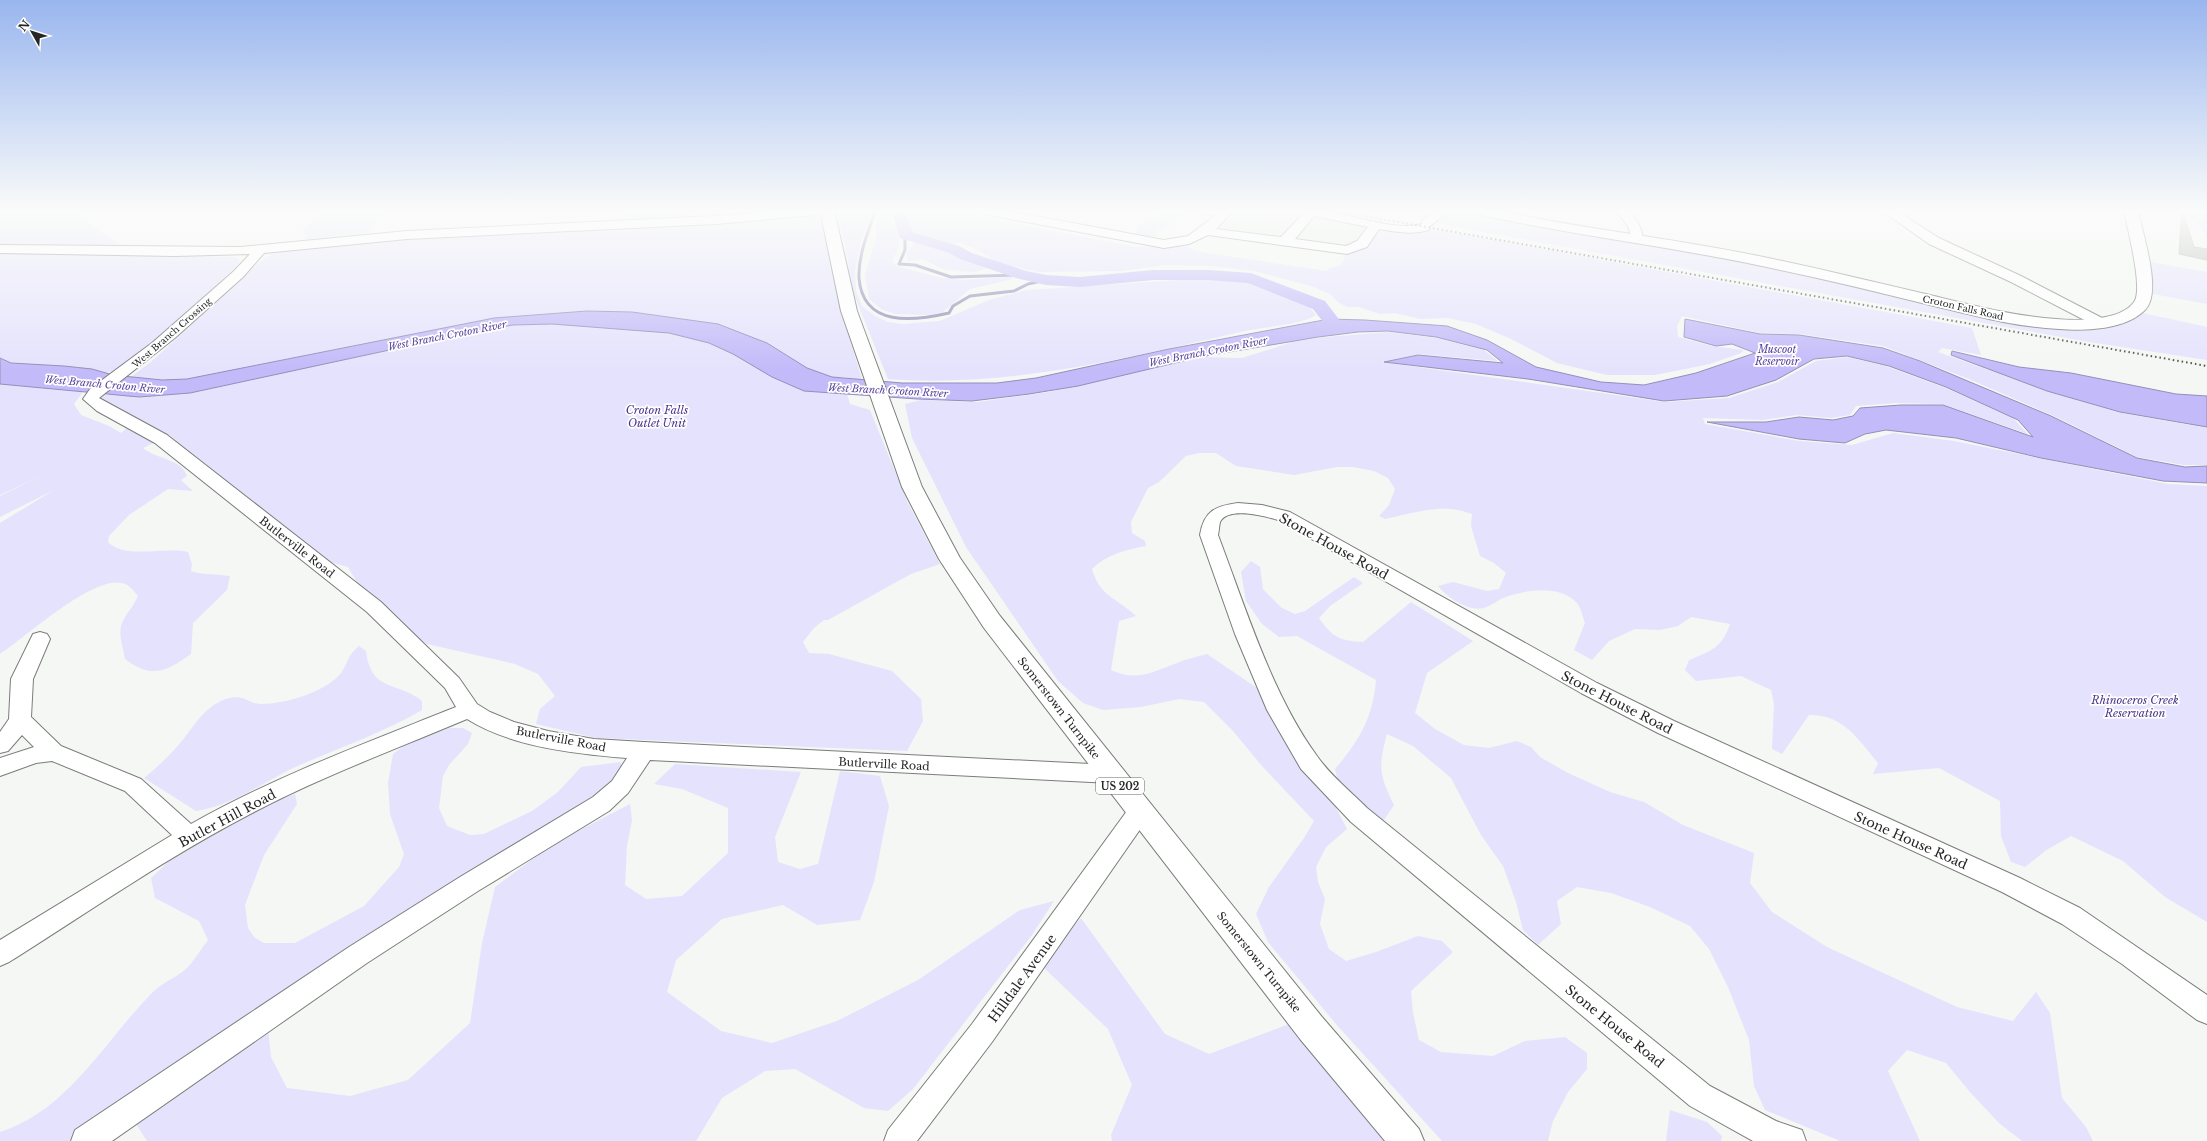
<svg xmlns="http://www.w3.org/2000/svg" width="2207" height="1141" font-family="'Libre Baskerville',serif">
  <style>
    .built { fill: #e5ede3 }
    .green { fill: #e5e2fd }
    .water { fill: #c3baf9; stroke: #948eb9 }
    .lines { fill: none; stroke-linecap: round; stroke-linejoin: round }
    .stream { stroke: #948eb9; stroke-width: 3 }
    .river { fill: #c3baf9; fill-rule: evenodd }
    .building { fill: #b9bcb8; stroke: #a3a6a2 }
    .minor-casing { stroke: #7a7d79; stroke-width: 2 }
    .major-casing { stroke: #7a7d79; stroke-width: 2 }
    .minor { fill: #fff; fill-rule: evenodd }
    .major { fill: #fff; fill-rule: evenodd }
    .rail { stroke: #4a4b49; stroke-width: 2; stroke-dasharray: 1.5 3; stroke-linecap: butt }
    .labels { text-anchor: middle; stroke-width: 3.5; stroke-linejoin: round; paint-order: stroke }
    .far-street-label { font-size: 9px; fill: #252625; stroke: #fff }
    .far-water-label { font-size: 10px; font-style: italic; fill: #58429c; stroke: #fff }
    .shield { fill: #fff; stroke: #666766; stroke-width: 1 }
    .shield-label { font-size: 10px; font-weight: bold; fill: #252625 }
    .park-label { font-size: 11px; font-style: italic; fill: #4c358e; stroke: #fff }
    .street-label { font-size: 11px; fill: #252625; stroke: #fff }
    .near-street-label { font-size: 13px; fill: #252625; stroke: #fff }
  </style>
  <rect width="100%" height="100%" fill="#f4f7f3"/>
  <!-- built -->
  <path class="built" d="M1231,210H1296L1369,226L1359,240L1348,246H1337L1218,228L1217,226Z"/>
  <!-- green -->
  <g class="green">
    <path d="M0,210H72L120,245H0Z"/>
    <path d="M326,210H386L366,233L306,239L303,230Z"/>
    <path d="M627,210H774L630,219Z"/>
    <path d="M853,210H874L861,241L855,270L856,291L862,306L875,316L888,322L903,324L940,321L989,300L1027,290L1196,279C1229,279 1276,282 1304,301C1308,304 1312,311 1316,315C1298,326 1266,326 1245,331C1128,358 1008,388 888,379L853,292L844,240L838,221L843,213Z"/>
    <path d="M905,210H962L988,218L1136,247L1182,246L1190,247L1194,251L1327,271L1329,268L1339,266L1343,261L1347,252L1380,227L1414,234L1429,228L1972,328L1981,355L1942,348L1938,352L2047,391L2121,413L2207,428V465H2184L2137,457L2054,416L1969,379L1883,346L1800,334L1760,333L1682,316L1677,326L1678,337L1712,346L1744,350L1741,353L1710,364L1655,375H1607L1557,363L1511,339L1476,324L1448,318L1420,319L1395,313L1380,314L1359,307H1347L1338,302L1330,294L1311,286L1254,271L1211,266L1165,265L1122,271L1039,272L1001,264L972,247L960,243L948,244L909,233L908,218Z"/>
    <path d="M1164,210L1186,212L1173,224L1155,232L1157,236H1136L1137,227C1146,219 1155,218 1164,210Z"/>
    <path d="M1453,210L1630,242L1692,250L2017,323L2131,318L2143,313L2207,327V360L2089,342L1439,224L1441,218Z"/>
    <path d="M2157,210H2207V236L2192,218Z"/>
    <path d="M879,212L885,213L887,218L899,228V246L892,262L897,266L942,278L963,280L1011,277L1013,279L970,289L943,312L929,315L895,314L881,309L869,299L865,275L876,239V215Z"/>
    <path d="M797,216L813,217L826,221L847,329L862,380L842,377L850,404L870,410L908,503L940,564L911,574L828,620H824L814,628L803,642L809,653L829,654L892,671L921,699L923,721L907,751L596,738L536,724L540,709L555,696L538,674L515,664L427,644L369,603L348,567L325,561L186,451L170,435L143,448C155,459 181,458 187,476L181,480L193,491L168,489L129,515L109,536L108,542C125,560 166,546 188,552L192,564L191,571C201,575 218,574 230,576L227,590L193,623L191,654C166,672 151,679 125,659C123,647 117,632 123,621C127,612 134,606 138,596C133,590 129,584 121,583C91,577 26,637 0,654V523L54,490L0,517V496L41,476L0,495V251L235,257L240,260L236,267L138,356L115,373L109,372L85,389L74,404L81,415L109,426L121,433L138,419L105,402L98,395H111L113,390L151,362L259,263L272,254L279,253L392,239Z"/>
    <path d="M915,242L941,248L962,259L988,268L974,272L948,270L940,268L922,259L908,261L907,253Z"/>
    <path d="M2151,262L2207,272V304L2153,294Z"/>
    <path d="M1389,332L1436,338L1484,350L1498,361L1419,354L1382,362L1665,402L1729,398L1778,382L1816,361L1848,357L1885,366L1946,388L2013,418L2028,434L1942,404L1896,403L1856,406L1850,415L1831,418L1797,415L1763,420L1703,418L1705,424L1799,441L1852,445L1893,433L1954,441L2168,484L2207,486V922L2165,897L2123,861L2071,836L2045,851L2025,867L2011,862L2001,836L2000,801L1939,768L1873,774L1878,763C1859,740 1843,714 1809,715L1782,754L1772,749L1774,704L1771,690L1741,676L1696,681L1685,670L1689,660C1711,651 1722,648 1730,624L1691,617L1678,626L1660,630L1635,629L1609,641L1592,660L1574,650L1585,623C1583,618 1581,608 1577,603C1559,584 1525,590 1503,598C1497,601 1490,606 1484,608C1468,612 1447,597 1438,586L1453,582L1487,591L1499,589L1506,573L1494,563L1480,556L1471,526L1472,514C1444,502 1413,513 1385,519L1379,516L1389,505L1395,489L1388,478L1374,471L1353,467H1337L1294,475L1236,466L1216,453H1199L1186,456L1159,482L1148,488L1131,522L1132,533L1145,541L1146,546C1125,550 1107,554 1092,569C1100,597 1117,598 1136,616L1119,621L1111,670C1136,682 1153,672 1177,663C1186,659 1197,657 1207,654L1257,688L1296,762L1330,796L1347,829L1326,847L1316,867L1318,882L1325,899L1320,924L1329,949L1346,961L1376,952L1418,936L1442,941L1453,952L1411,991L1413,1013L1419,1040L1441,1052L1493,1056L1525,1041L1565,1037L1587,1053V1069L1568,1092L1553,1121L1548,1141H1442L1336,1024L1268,942L1256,914L1269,887L1304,838L1314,821L1262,766L1233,731L1204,702L1179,699L1141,707L1103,710L1083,703L1058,681L966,547L912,438L905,404L921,400L978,402L1049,392L1200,357L1242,358L1296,341L1326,337Z"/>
    <path d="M1251,561L1260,567L1263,589L1282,608L1295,614L1305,611L1354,577L1363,583L1330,606L1319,618C1332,637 1340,641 1363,642L1411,602L1473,641L1427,673L1415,713L1435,729L1464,745L1489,748L1517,741L1531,747L1540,757L1568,773L1610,792L1644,802L1683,825L1754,853L1750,883L1772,912L1827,947L1957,1007L2013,1021L2036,992L2050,1013L2062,1098L2086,1127L2093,1141H2022L1999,1123L1970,1092L1946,1063L1907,1050L1888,1071L1920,1141H1840L1765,1110L1754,1086L1749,1040L1728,987L1709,949L1690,926L1650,907L1611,893L1577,887L1557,901L1561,924L1538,945L1523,930L1516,902L1503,866L1481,835L1451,778L1413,746L1387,734C1378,768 1379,774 1394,805L1384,820L1362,809L1339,786L1335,769C1359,741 1373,718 1376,680L1297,636L1279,637L1262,624L1246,601L1241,572Z"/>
    <path d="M359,646L366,651C371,693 398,681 422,701V710C381,734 335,749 291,769C261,784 230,806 196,811L144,778C155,769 166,759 175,749C192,731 202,707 226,699C244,693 248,704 261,704C285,704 326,692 341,673C349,662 346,657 359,646Z"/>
    <path d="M450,728H463L472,733L468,744L449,765L443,776L439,808L447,826L470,835L484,834L532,811L558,792L581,767L621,762V777L572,814L502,854L69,1141H0V1132C69,1110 105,1040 153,992C163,982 178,977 188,967C195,959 201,949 208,940L199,921L155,898L151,878L168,862L264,806L295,794L297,804L264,855L245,905L248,928L254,937L264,943H295L364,906L399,867L404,854L390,814L388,783L393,754L405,745Z"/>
    <path d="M675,764L801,772L775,837L778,862L800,869L818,864L840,771L880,776L889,806L874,882L860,920L817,925L783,905L722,919L676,960L667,992L721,1031L772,1043L837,1021L918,980L1020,910L1054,901L1032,935L913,1089L888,1111L864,1108L795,1069L765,1071L722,1098L696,1141H147L134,1121L268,1028L271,1057L287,1088L350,1096L408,1080L470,1023L482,943L495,887L553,844L630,804L632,820L627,846L625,885L646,899L682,896L728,853V808L682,789L654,784Z"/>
    <path d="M1081,918L1165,1034L1209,1054L1289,1024L1386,1141H1112L1111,1135L1132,1085L1108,1029L1041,965Z"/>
    <path d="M1670,1110L1707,1122L1722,1136L1721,1141H1666Z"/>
  </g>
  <!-- water -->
  <g class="water">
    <path d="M587,311L632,312L718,324L767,343L807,368L832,377L902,383H997L1036,378L1169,349L1329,319L1365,320L1447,326L1487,340L1536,367L1601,382L1644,385L1696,373L1755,353L1732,344L1716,346L1684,337L1685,319L1760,334L1799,335L1883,348L1920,361L2051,416L2137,458L2185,467L2207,466V483L2163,481L2041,458L1956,438L1886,430L1865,434L1845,443L1799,439L1707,422H1766L1799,417L1833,420L1853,416L1860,408L1901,405H1943L2033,437L2018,420L1946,387L1889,366L1847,356L1814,359L1776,380L1727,396L1664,401L1528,379L1384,362L1418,355L1503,363L1487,350L1436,337L1388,331L1358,332L1318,337L1200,357L1078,386L1029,394L972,401L917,399L804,391L772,377L733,354L709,343L669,333L552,324L513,325L473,332L190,393L139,397L0,384V358L11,363L64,366L92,369L113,375L162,380L187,379L494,318Z"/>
    <path d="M1952,351L2019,367L2071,373L2176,394L2207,396V427L2120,412L2047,391L1951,355Z"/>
  </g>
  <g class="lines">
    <!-- stream -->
    <g class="stream">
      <path d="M878,210L875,212C868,232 858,256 859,278C863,328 914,321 949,313L953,306L970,296L1014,291L1028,284L1046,280"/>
      <path d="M905,235V250L899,264L915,265L951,277L1022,275"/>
    </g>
    <!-- river -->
    <path class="river" d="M891,210H905L912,232L959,246L972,253L1026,271L1046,275L1080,277L1153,270H1208L1251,273L1325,301L1344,326L1341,330C1330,332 1316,337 1305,334L1302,330L1305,326L1324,323L1313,309L1248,283L1208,280H1153L1080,287L1046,285L1016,278L960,259L947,252L900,238Z"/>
  </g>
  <!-- building -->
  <path class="building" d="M2182,210L2194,247L2207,249V260L2179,254Z"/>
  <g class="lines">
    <!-- minor casing -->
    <g class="minor-casing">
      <g id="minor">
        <path d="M786,210H832L826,214L716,224L407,239L264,253L243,277L176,337L99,398L167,435L381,602L459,678L477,704L490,712L514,722L548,731L594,739L644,742L1111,765L1119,768L1122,774L1119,780L1111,783L650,760L628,793L609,811L478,891L367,963L112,1141H71L75,1130L349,947L460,877L593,797L612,781L627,758C577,754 511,747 467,719C396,749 323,776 254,812C169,856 90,911 9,962L0,966V940L172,835L125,791L52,761L36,763L0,776V758L34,747L22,735L8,751L0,753V732L9,719L11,679L33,634L40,632L47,634L50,639L33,679L31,717L61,746L141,779L191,824C276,776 366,743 456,707L445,688L367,612L155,443L97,411L83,399L90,389L152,343L234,271L250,254L175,256L0,253V245L240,247L407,231L716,216Z"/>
        <path d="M978,210H1003L1164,240L1188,236L1215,216L1200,213L1198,210H1234L1216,229L1281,237L1303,214L1296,213L1294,210C1302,210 1311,209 1319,210C1348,213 1394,232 1422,224C1423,213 1441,210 1451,210L1430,226L1429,230C1412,235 1397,232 1379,229L1367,247L1347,254L1208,235L1189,244L1164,248L984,214ZM1314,216L1368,227L1357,241L1346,246L1295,239Z"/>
        <path d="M1615,210H1628C1636,219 1642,227 1643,239L1641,242H1633L1628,226Z"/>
        <path d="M1881,210H1895L1939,238L2021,276L2104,319L2106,322L2104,325H2094L2011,282L1929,244Z"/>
        <path d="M1238,503L1262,505L1290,512L1597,683L1674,721L2020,878L2080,908L2207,995V1024L2197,1020L2122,964L2062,924L2002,892L1658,733L1581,693L1278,520C1265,516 1228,506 1220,522C1219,526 1219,531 1218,535C1245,606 1272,695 1317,756C1330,775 1351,792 1367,808L1710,1086L1776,1121L1802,1130L1806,1141H1753L1690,1106L1351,822L1301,769L1267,710L1235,634L1200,535C1204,511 1215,506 1238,503Z"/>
        <path d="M1140,802L1148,804L1152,811L1148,818L992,1042L917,1141H884L888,1130L972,1024L1132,804Z"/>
      </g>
    </g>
    <!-- major casing -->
    <g class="major-casing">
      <g id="major">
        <path d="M820,210H834L857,311L922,487L960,558L1000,616L1322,1017L1419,1129L1424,1141H1385L1300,1039L984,628L939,559L902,487L841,311Z"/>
        <path d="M1469,210H1495C1587,230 1681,239 1773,259C1825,270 1878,283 1930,295C1972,305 2013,316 2056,319C2076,321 2121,321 2134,302C2144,289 2127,228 2124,210H2138C2142,233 2163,292 2145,310C2125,330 2085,331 2059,329C2016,327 1975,316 1934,306C1882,293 1829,280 1776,269C1677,247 1575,236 1476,214Z"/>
      </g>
    </g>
    <!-- minor -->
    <use href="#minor" class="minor"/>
    <!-- major -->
    <use href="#major" class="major"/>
    <!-- rail -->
    <path class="rail" d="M1331,210L2207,366"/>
  </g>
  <!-- sky -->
  <linearGradient id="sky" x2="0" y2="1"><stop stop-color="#99b6ef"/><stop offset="0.57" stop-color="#fafbfa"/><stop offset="1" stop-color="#fafbfa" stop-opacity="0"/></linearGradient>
  <rect width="2207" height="370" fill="url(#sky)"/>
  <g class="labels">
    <!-- far-street labels -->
    <g class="far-street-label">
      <text transform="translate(1963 308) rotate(13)" y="3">Croton Falls Road</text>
      <text transform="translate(172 333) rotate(-41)" y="3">West Branch Crossing</text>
    </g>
    <!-- far-water labels -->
    <g class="far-water-label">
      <text transform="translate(447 335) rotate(-11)" y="4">West Branch Croton River</text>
      <text x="1777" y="353">Muscoot<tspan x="1777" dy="12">Reservoir</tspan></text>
      <text transform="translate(1208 351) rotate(-11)" y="4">West Branch Croton River</text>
      <text transform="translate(105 384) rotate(5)" y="4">West Branch Croton River</text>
      <text transform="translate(888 390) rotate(3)" y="4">West Branch Croton River</text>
    </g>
    <!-- shield labels -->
    <rect class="shield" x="1096" y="778" width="48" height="16" rx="3"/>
    <g class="shield-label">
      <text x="1120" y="790">US 202</text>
    </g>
    <!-- park labels -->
    <g class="park-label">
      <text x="657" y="414">Croton Falls<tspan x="657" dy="13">Outlet Unit</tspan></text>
      <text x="2135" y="704">Rhinoceros Creek<tspan x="2135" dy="13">Reservation</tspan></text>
    </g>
    <!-- street labels -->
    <g class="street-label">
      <text transform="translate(297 547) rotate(38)" y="4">Butlerville Road</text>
      <text transform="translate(1059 708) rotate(52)" y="4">Somerstown Turnpike</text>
      <text transform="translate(561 739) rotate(11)" y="4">Butlerville Road</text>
      <text transform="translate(884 764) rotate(3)" y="4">Butlerville Road</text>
      <text transform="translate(1259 962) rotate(51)" y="4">Somerstown Turnpike</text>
    </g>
    <!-- near-street labels -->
    <g class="near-street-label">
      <text transform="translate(1334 546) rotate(29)" y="5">Stone House Road</text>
      <text transform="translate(1617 702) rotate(27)" y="5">Stone House Road</text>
      <text transform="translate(227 818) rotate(-28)" y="5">Butler Hill Road</text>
      <text transform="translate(1911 840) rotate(24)" y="5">Stone House Road</text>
      <text transform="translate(1022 978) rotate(-54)" y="5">Hilldale Avenue</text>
      <text transform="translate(1615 1026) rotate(39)" y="5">Stone House Road</text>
    </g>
  </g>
  <!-- north arrow -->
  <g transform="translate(32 32) rotate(309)" stroke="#ffffff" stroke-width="3" paint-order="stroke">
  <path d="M0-3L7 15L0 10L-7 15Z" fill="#252625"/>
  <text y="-6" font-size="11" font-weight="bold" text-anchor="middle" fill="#252625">N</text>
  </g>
</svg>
